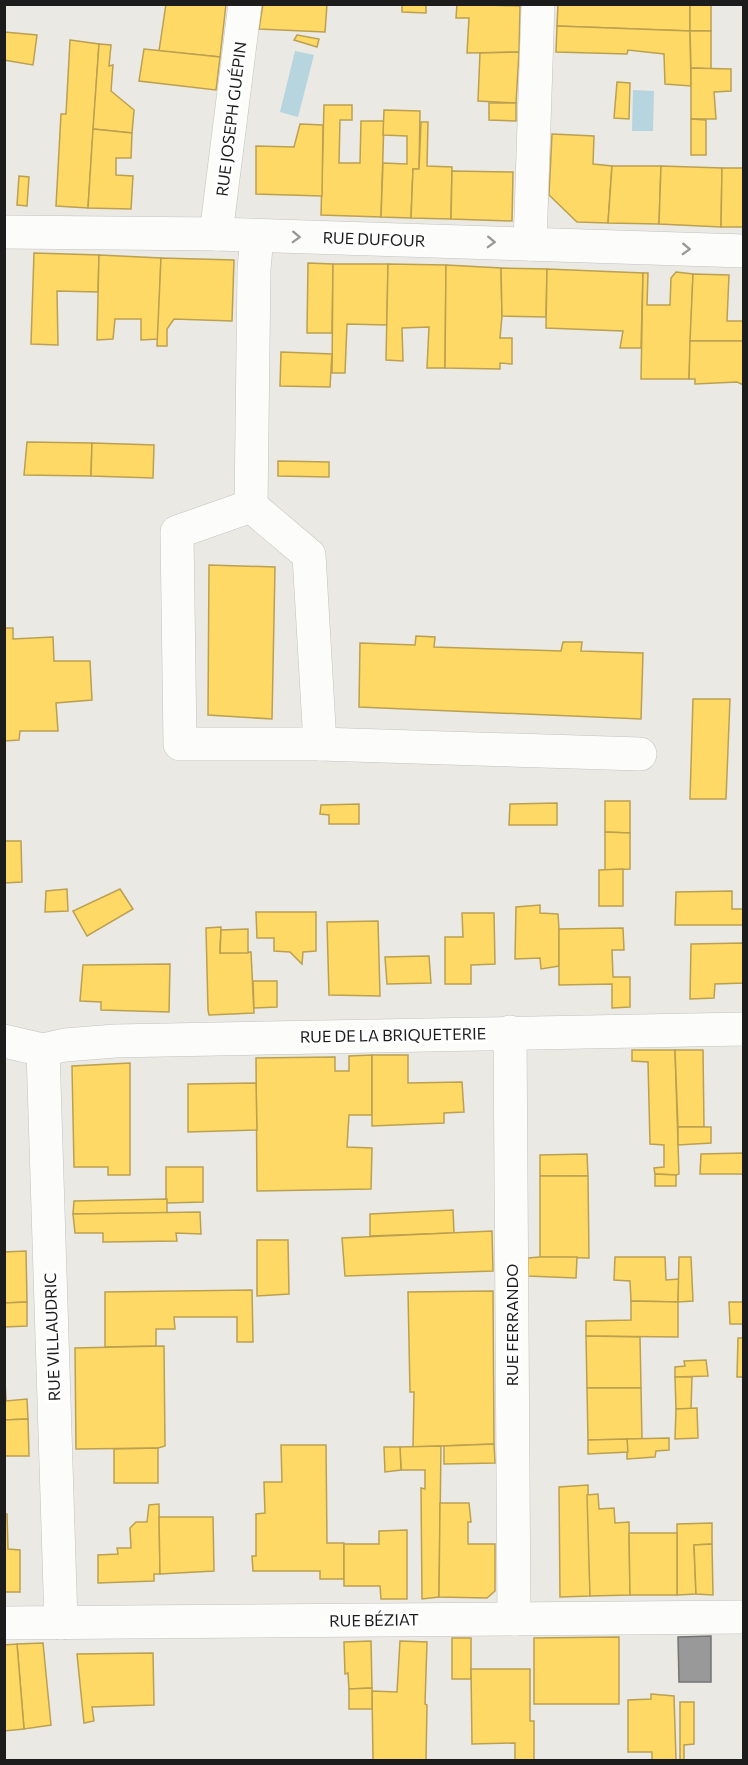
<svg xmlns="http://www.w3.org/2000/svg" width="748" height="1765" font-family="Commissioner,sans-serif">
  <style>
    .water { fill: #b6d5de }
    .homes { fill: #ffd966; stroke: #bba050; stroke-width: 1.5 }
    .industry { fill: #999; stroke: #747474; stroke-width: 1.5 }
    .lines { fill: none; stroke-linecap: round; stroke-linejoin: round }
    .minor-casing { stroke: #c3c2c0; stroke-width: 34 }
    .minor { stroke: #fcfcfb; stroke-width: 33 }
    .oneway { stroke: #979797 }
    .labels { text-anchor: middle; stroke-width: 6; stroke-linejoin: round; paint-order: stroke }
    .street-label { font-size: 16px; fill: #1c1c1c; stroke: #fff }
  </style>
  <rect width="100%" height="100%" fill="#eae9e4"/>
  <!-- water -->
  <g class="water">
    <path d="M295,51L314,55L298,117L280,112Z"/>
    <path d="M633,90L654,91L653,131H632Z"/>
  </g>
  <!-- homes -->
  <g class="homes">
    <path d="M166,4H226L220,57L159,51Z"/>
    <path d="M263,4H327L325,32L259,29Z"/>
    <path d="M402,4H426V13L402,12Z"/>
    <path d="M457,4L520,6L519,52L467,53L469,18H456Z"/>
    <path d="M558,4H690V31L557,26Z"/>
    <rect x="690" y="4" width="21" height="27"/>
    <path d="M557,26L690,31L691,86L665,84L664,54L628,50L627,54L556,52Z"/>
    <path d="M690,31H711V69L691,68Z"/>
    <path d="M4,32L37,35L33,65L4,60Z"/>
    <path d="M297,35L319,39L317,47L294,40Z"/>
    <path d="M70,40L99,44L88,208L56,206L61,114H66Z"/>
    <path d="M99,44L111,45L109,66L113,65L111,91L134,110L132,133L93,129Z"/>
    <path d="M144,49L220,57L216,90L139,81Z"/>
    <path d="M519,52L516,103L478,101L480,53Z"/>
    <path d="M691,68L731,69V91L714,92L716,119H691Z"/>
    <path d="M617,82L630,83L629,119L614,118Z"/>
    <path d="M489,103H516V121L489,120Z"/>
    <path d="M324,105H352V120H340L339,163H360L361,121H384L381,217L321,215Z"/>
    <path d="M384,110L420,111L419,169H413L411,218L381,217L383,163L407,164V136L383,135Z"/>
    <path d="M691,119L706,120V155H691Z"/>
    <path d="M421,122H428L427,166L452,167L451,219L411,218L413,169H419Z"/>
    <path d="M300,124L323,125L322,196L256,194V146L294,147Z"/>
    <path d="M93,129L132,133L131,158H116V175L133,176L131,209L88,208Z"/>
    <path d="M552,134L594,136L593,164L612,166L608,223L577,222L549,195Z"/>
    <path d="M612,166H661L659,224L608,223Z"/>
    <path d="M661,166L722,168L721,227L659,224Z"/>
    <path d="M722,168H744V227H721Z"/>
    <path d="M452,171L513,172L512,221L451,219Z"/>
    <path d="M19,176L29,177L27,206L17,205Z"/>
    <path d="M34,253L99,255L98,292L57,291L58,345L31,344Z"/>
    <path d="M99,255L161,258L158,339L141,340V319H115L113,339L97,340Z"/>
    <path d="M161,258L234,260L232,321L174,319L167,329V346H157Z"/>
    <path d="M308,263L333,264L332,333H307Z"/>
    <path d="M333,264H388L387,325L347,324L345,373H332Z"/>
    <path d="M388,264L446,265L445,368H427L429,327L402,328L403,361L386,360Z"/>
    <path d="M446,265L501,268L502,316L500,338H512V364L500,363V369L445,368Z"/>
    <path d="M501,268L547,269L546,317L502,316Z"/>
    <path d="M547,269L643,273L641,348H620L623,331L546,328Z"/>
    <path d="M676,272L693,274L689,379H641L643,273H648L647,305H670L671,278Z"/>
    <path d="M693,274L729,275L727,321H744V341H690Z"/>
    <path d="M690,341H744V385L737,382L695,384V379H689Z"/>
    <path d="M281,352L332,354L330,387L280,386Z"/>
    <path d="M27,442L92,443L91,476L24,475Z"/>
    <path d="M92,443L154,445L153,478L91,476Z"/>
    <path d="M278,461L329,462V477L278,476Z"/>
    <path d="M209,565L275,567L272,719L208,715Z"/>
    <path d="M4,628H13V639L53,637L54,661H90L92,700L56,703L58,731H20L19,740L4,741Z"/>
    <path d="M416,636L435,637L434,647L561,651L563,642H582L581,651L643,653L641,719L359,707L360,643L415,645Z"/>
    <path d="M693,699H730L726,799H690Z"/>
    <path d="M605,801H630V833L605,832Z"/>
    <path d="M557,803V825H509L510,804Z"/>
    <path d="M359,804V824H329V815L320,814L321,805Z"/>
    <path d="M605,832L630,833V869L605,870Z"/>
    <path d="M4,841H21L22,882L4,883Z"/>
    <path d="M623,869V906H599V870Z"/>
    <path d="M67,889L68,911L45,912L46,891Z"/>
    <path d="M120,889L133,909L87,936L73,911Z"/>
    <path d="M732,891V909H744V925H675L676,892Z"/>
    <path d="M540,905V913L558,914L559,929V966L541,969L540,958L515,959L516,907Z"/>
    <path d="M256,912H316V951L303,952L302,964L290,952L274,951V938H257Z"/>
    <path d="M462,913H494L495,964L471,965V984H445V937H463Z"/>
    <path d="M378,921L380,996L329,995L327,922Z"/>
    <path d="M221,927L220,953L251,952L254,1013L209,1015L208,1010L206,928Z"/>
    <path d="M623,928L624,950H612L613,977H630V1007L612,1008V984L559,985V929Z"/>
    <path d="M248,929V953H220L221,930Z"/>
    <path d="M743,943L744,983L715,984L714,998L690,999L691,944Z"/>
    <path d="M429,956L431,983L387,984L385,957Z"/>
    <path d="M170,964L169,1012L101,1010V1002L80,1001L83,965Z"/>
    <path d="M253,981H277V1007L254,1008Z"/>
    <path d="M632,1050H675L679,1174L676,1175L655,1174L654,1168L664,1167V1145L650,1144L648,1062L632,1061Z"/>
    <path d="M675,1050H703L704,1127H678Z"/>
    <path d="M372,1055V1115H349L347,1147L372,1148L371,1189L257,1191L256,1058L335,1057V1071H349V1056Z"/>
    <path d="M372,1055H408V1083L462,1082L464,1112L444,1113V1123L372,1126Z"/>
    <path d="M130,1063V1175H108V1167H74L72,1066Z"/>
    <path d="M256,1083L257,1130L188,1132V1084Z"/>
    <path d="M678,1127H711V1143L678,1145Z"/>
    <path d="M744,1153V1174H700L701,1154Z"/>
    <path d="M587,1154L588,1176H540V1155Z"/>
    <path d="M166,1167H203V1202L166,1203Z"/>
    <path d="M655,1174L676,1175V1186H655Z"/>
    <path d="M540,1176H588L589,1258L540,1257Z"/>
    <path d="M167,1199V1213L73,1214L74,1201Z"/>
    <path d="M453,1210L454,1233L370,1236V1214Z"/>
    <path d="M200,1212L201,1234L176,1233L177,1241L103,1242V1233H75L73,1214Z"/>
    <path d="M492,1231L493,1271L345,1276L342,1238Z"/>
    <path d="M257,1240H288L289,1294L257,1296Z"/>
    <path d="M26,1251L27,1302L4,1303V1252Z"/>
    <path d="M540,1257H577L576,1278L528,1276V1258Z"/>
    <path d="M615,1257H665L666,1280L679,1279L678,1302L631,1301L630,1281L614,1280Z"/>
    <path d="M679,1257H691L693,1301L678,1302Z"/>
    <path d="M252,1290L253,1342H237V1317H174L175,1329H156V1346L105,1347V1292Z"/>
    <path d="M493,1291L494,1444L413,1447L414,1392H410L408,1292Z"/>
    <path d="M631,1301L678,1302V1337L586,1336V1321L631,1320Z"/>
    <path d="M27,1302V1326L4,1327V1303Z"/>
    <path d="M729,1302H744V1324H730Z"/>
    <path d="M586,1336L640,1337L641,1388H587Z"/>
    <path d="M738,1338H744V1377H737Z"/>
    <path d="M164,1346L165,1446L158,1448L76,1449L75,1348Z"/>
    <path d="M706,1360L708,1376L675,1377V1367L685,1366L684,1361Z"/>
    <path d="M4,1361L6,1401L27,1399L28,1419L4,1420Z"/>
    <path d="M675,1377H692L691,1409H676Z"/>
    <path d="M587,1388H641L642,1439L588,1440Z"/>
    <path d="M697,1408L698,1438L675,1439L676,1409Z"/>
    <path d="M28,1419L29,1456H4V1420Z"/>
    <path d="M669,1438V1450L656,1451L655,1457L627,1459V1439Z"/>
    <path d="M627,1439L628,1452L588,1454V1440Z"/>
    <path d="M494,1444L495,1463L444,1464V1446Z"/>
    <path d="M281,1445H326L327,1543H344V1579H320V1571H253L252,1556H256V1514L265,1513L264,1482H282Z"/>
    <path d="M441,1446L439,1597L422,1599L421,1488L425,1489V1470H401L400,1447Z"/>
    <path d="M384,1447H400L401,1470L385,1472Z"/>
    <path d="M158,1448V1483H114V1449Z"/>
    <path d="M588,1485L590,1596L560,1597L559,1487Z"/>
    <path d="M598,1494L599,1509L614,1508L615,1523L629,1522L630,1595L590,1596L587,1495Z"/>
    <path d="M440,1503H469L471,1522H468V1544H495V1591L487,1598L439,1597Z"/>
    <path d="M159,1504L160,1574H154V1581L98,1583V1555L118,1554L117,1548H131L130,1528L136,1522H147L149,1505Z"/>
    <path d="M4,1514H7L8,1549L20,1550V1592H4Z"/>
    <path d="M159,1517H213L214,1571L160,1574Z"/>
    <path d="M712,1523V1544L694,1545L696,1594L677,1595V1524Z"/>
    <path d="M407,1530V1599H381L380,1586H344V1544H379V1531Z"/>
    <path d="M629,1533H677V1595H630Z"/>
    <path d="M712,1544L713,1595L696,1594L694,1545Z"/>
    <path d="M619,1637V1704H534V1638Z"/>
    <rect x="452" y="1638" width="19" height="41"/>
    <path d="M371,1641L372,1688L349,1689L348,1673L345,1674L344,1642Z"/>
    <path d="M400,1641L427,1642L425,1704L427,1705L426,1760H373L372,1691L397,1692Z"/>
    <path d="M43,1643L51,1725L24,1729L17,1644Z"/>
    <path d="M17,1644L24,1729L4,1731V1645Z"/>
    <path d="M153,1653L154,1705L92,1707L94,1721L84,1723L77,1654Z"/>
    <path d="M471,1669H530V1721H534V1760H515V1743L472,1744Z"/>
    <path d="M372,1688V1709H349V1689Z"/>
    <path d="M651,1694L674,1696L676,1760H652V1752H628V1700L651,1699Z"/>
    <path d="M680,1702H694V1744L684,1745V1760H680Z"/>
  </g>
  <!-- industry -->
  <path class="industry" d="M711,1636V1682H679L678,1637Z"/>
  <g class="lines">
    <!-- minor casing -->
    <g class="minor-casing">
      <g id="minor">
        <path d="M4,232L216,234L744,251"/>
        <path d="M216,234L245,4"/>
        <path d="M257,236L254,269L251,506L309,555L320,744L640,754"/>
        <path d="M530,244L538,4"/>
        <path d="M251,506L177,532L180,744H320"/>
        <path d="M510,1032L514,1619"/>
        <path d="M4,1041L43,1050L65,1045L115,1041L744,1029"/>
        <path d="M43,1050L61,1623"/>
        <path d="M4,1623L744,1617"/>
      </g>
    </g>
    <!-- minor -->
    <use href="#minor" class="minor"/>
  </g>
  <!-- one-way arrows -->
  <defs><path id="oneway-chevron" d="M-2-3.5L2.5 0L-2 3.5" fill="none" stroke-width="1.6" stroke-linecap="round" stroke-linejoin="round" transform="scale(1.5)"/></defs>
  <g class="oneway">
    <use href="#oneway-chevron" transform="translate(296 237) rotate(2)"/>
    <use href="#oneway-chevron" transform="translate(491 242) rotate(2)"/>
    <use href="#oneway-chevron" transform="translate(686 249) rotate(2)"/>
  </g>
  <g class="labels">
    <!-- street labels -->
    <g class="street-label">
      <text transform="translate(231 119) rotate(-83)" y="6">RUE JOSEPH GUÉPIN</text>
      <text transform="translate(374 239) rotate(2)" y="6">RUE DUFOUR</text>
      <text transform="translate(393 1035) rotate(-1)" y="6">RUE DE LA BRIQUETERIE</text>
      <text transform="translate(512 1325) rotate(-90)" y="6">RUE FERRANDO</text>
      <text transform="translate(52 1337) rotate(-92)" y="6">RUE VILLAUDRIC</text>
      <text transform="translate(374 1620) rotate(-1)" y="6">RUE BÉZIAT</text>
    </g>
  </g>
  <!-- border -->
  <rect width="748" height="1765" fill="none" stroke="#1c1c1c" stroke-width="12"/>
</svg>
